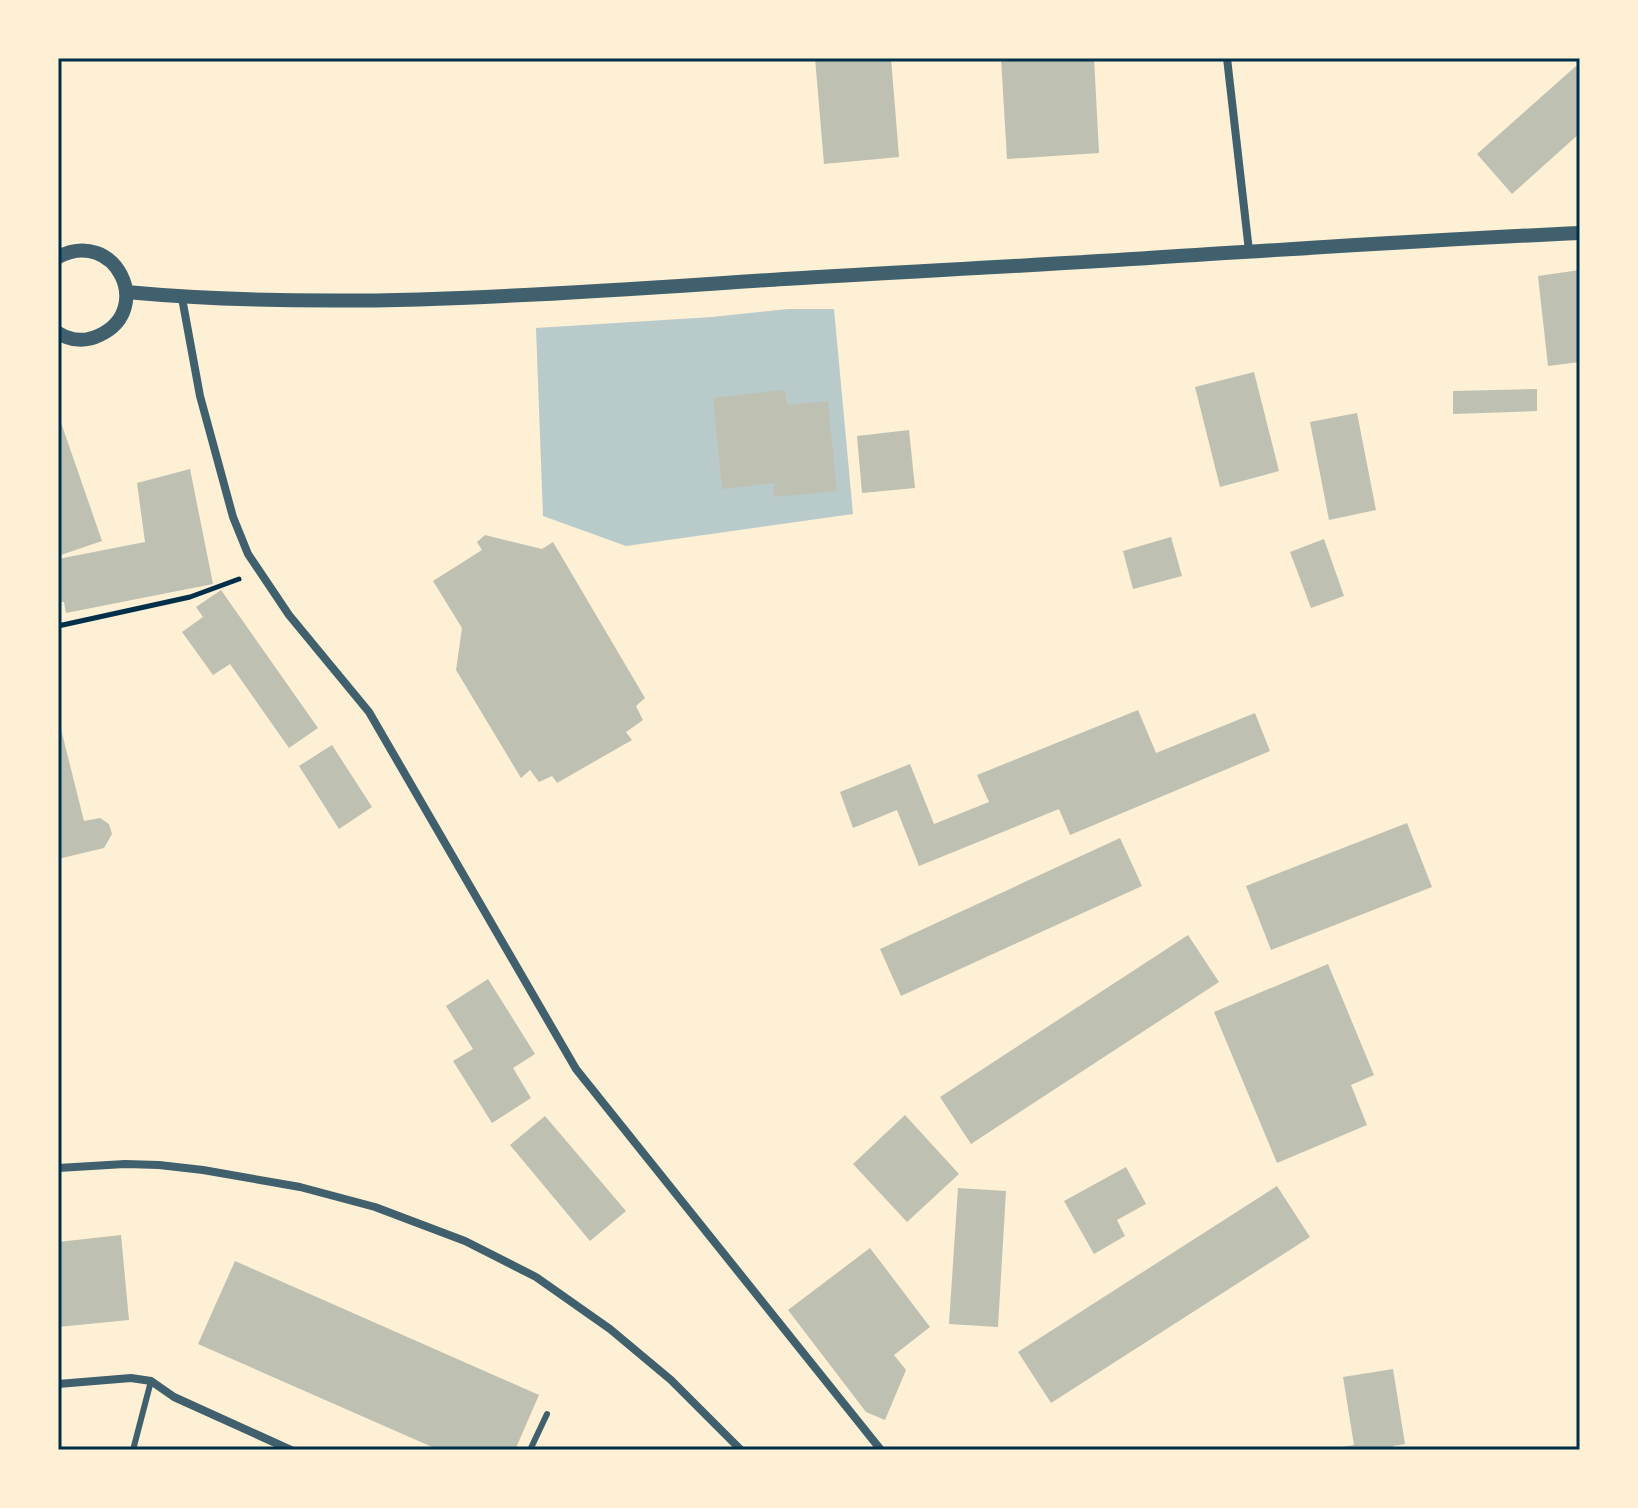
<svg xmlns="http://www.w3.org/2000/svg" width="1638" height="1508" font-family="'Space Grotesk',sans-serif">
  <style>
    .green { fill: #b9caca }
    .building { fill: #bec0b2 }
    .lines { fill: none; stroke-linecap: round; stroke-linejoin: round }
    .path { stroke: #003049; stroke-width: 5 }
    .service { stroke: #3f606c; stroke-width: 6 }
    .minor { stroke: #3f606c; stroke-width: 8 }
    .tertiary { stroke: #3f606c; stroke-width: 14 }
    .neatline { fill: none; stroke: #003049; stroke-width: 3 }
  </style>
  <rect width="100%" height="100%" fill="#fdf0d5"/>
  <!-- green -->
  <path class="green" d="M788,309H834L853,514L626,546L543,516L536,328L712,317Z"/>
  <!-- building -->
  <g class="building">
    <path d="M815,58H891L899,157L824,164Z"/>
    <path d="M1001,58H1094L1099,153L1007,159Z"/>
    <path d="M1576,66L1580,71V133L1512,194L1477,154Z"/>
    <path d="M1580,270V362L1548,366L1538,276Z"/>
    <path d="M1254,372L1279,471L1220,487L1195,387Z"/>
    <path d="M1537,389V411L1453,414V391Z"/>
    <path d="M785,390L787,405L828,401L837,491L773,497L775,483L722,489L713,398Z"/>
    <path d="M1357,413L1376,510L1329,520L1310,422Z"/>
    <path d="M58,414L102,541L58,556Z"/>
    <path d="M909,430L915,488L862,493L857,436Z"/>
    <path d="M190,469L213,584L66,613L64,602H58V559L145,542L137,483Z"/>
    <path d="M485,535L542,549L553,542L645,698L636,706L643,720L626,732L632,740L557,783L552,776L539,782L530,770L521,778L456,670L462,628L433,581L482,550L477,542Z"/>
    <path d="M1171,537L1182,576L1133,589L1123,551Z"/>
    <path d="M1324,539L1344,596L1311,608L1290,552Z"/>
    <path d="M221,590L318,728L289,748L230,664L213,675L182,632L203,617L196,607Z"/>
    <path d="M1138,710L1156,753L1255,713L1270,751L1070,835L1059,809L919,866L897,810L853,828L840,792L910,764L934,824L989,802L977,775Z"/>
    <path d="M58,717L84,821L100,818L109,824L112,834L104,848L58,859Z"/>
    <path d="M332,745L372,807L339,829L299,766Z"/>
    <path d="M1407,823L1432,887L1271,950L1246,886Z"/>
    <path d="M1120,838L1142,886L901,996L880,949Z"/>
    <path d="M1188,935L1219,982L971,1144L940,1097Z"/>
    <path d="M1328,964L1374,1075L1351,1085L1367,1125L1277,1163L1214,1012Z"/>
    <path d="M488,979L535,1054L513,1068L531,1098L492,1123L453,1061L473,1049L446,1006Z"/>
    <path d="M905,1115L959,1174L907,1222L853,1164Z"/>
    <path d="M545,1116L626,1211L590,1241L510,1145Z"/>
    <path d="M1126,1167L1146,1204L1117,1220L1125,1236L1094,1254L1064,1201Z"/>
    <path d="M1277,1186L1310,1237L1051,1403L1018,1352Z"/>
    <path d="M958,1188L1006,1191L998,1327L949,1324Z"/>
    <path d="M121,1235L129,1320L58,1327V1242Z"/>
    <path d="M870,1248L930,1327L894,1355L906,1370L885,1420L866,1412L788,1310Z"/>
    <path d="M235,1261L539,1395L515,1450H439L198,1344Z"/>
    <path d="M1393,1369L1405,1444L1393,1446V1450H1335V1448L1354,1445L1343,1377Z"/>
  </g>
  <g class="lines">
    <!-- path -->
    <path class="path" d="M58,626L190,597L239,579"/>
    <!-- service -->
    <g class="service">
      <path d="M133,1450L151,1381"/>
      <path d="M530,1450L547,1414"/>
    </g>
    <!-- minor -->
    <g class="minor">
      <path d="M1227,58L1249,251"/>
      <path d="M182,298L200,396L233,517L248,554L289,615L369,712L576,1069L881,1450"/>
      <path d="M58,1168L125,1164L159,1165L203,1170L300,1187L375,1207L465,1241L536,1277L610,1329L671,1380L741,1450"/>
      <path d="M58,1384L131,1378L151,1381L174,1397L291,1450"/>
    </g>
    <!-- tertiary -->
    <g class="tertiary">
      <path d="M58,257C115,227 155,309 100,335C86,342 71,341 58,333"/>
      <path d="M126,292C344,312 566,293 784,279C915,271 1047,265 1178,256C1312,248 1446,239 1580,233"/>
    </g>
  </g>
  <!-- border -->
  <rect width="1638" height="1508" fill="none" stroke="#fdf0d5" stroke-width="120"/>
  <rect x="60" y="60" width="1518" height="1388" class="neatline"/>
</svg>
